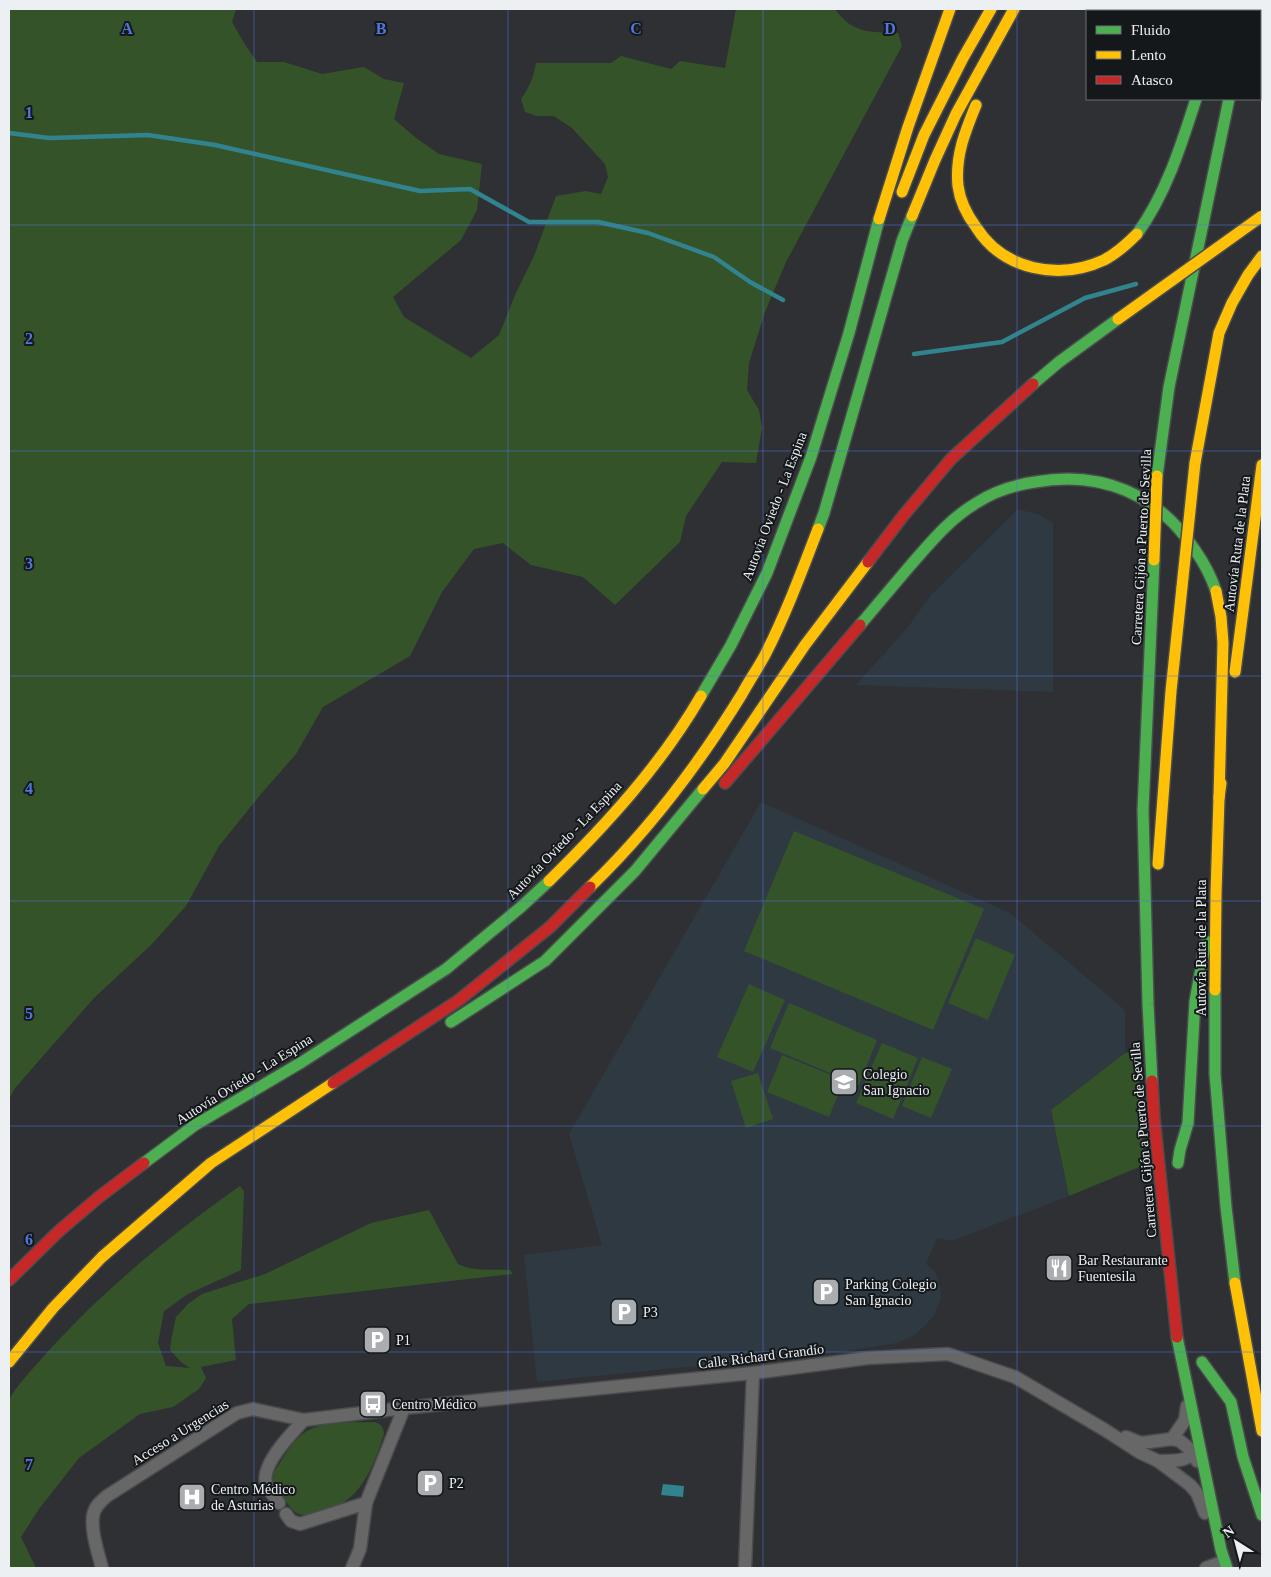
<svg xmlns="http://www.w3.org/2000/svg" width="1271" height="1577" font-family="Georgia,serif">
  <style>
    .built { fill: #2f3942 }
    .green { fill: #355329 }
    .water { fill: #31848e }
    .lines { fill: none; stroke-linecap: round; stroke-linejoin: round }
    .stream { stroke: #31848e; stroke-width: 4.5 }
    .street-casing { stroke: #494b4d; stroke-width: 15 }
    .fast-casing { stroke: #494b4d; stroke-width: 14 }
    .slow-casing { stroke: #494b4d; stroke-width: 14 }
    .jam-casing { stroke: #494b4d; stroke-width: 14 }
    .street { stroke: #676767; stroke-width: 12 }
    .fast { stroke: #4caf50; stroke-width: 11 }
    .slow { stroke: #ffc107; stroke-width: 11 }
    .jam { stroke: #c62828; stroke-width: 11 }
    .slow-bridge-casing { stroke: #494b4d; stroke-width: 14; stroke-linecap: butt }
    .slow-bridge { stroke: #ffc107; stroke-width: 11 }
    .grid { fill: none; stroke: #5176df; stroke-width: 1; stroke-opacity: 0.55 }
    .labels { text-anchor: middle; stroke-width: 4; stroke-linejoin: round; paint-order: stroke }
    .street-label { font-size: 14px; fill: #ecf0f3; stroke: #15181a }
    .poi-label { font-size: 14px; fill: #ecf0f3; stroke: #15181a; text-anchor: start }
    .grid-label { font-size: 16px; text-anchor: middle; font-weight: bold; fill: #5176df; stroke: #15181a; stroke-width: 4; stroke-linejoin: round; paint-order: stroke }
  </style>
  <rect width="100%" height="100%" fill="#2e3033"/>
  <!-- built -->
  <g class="built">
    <path d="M1018,509L1040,515L1053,523V692L856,685L907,628L931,595Z"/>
    <path d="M761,802L1010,913L1125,1010V1053L1051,1110L1069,1196L952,1241L937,1238L926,1264L935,1272L940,1286L941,1299L933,1317L915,1335L897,1343L847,1351L537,1382L524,1255L602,1245L569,1134Z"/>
  </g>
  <!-- green -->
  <g class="green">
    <path d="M9,9H236L232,22L244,43L257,62H284L322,74L364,67L384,79L404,83L394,119L416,138L439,154L482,164L477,210L461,240L393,297L404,317L471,358L499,335L515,295L534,256L556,196L586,191L601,194L608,177L605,164L593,151L572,128L554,116H537L525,112L521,99C529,88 534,76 536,63H611L621,56L671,69L680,61L725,68L736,9H835C853,34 870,32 898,33L902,46L786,262L765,312L749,363L747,390L759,410L762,428L756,463L722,462L686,516L680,542L615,605L583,577L531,565L503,543L474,549L442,592L410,656L323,707L296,754L261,794L219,846L186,906L152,944L94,998L15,1088L9,1099Z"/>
    <path d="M794,831L984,909L933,1030L744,951Z"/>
    <path d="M976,938L1015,955L988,1020L948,1003Z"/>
    <path d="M749,984L785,1000L753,1072L717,1057Z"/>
    <path d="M789,1003L877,1040L859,1085L770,1048Z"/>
    <path d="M882,1043L918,1058L893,1119L856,1103Z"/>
    <path d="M1138,1049L1144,1165L1069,1196L1051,1110L1125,1053Z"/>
    <path d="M782,1055L844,1080L829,1117L767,1092Z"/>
    <path d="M922,1057L952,1069L931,1118L902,1106Z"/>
    <path d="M758,1073L773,1119L746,1128L731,1081Z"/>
    <path d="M240,1186L244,1191L241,1270L188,1294L164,1311L158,1343L166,1366L190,1368L181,1362L170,1350L171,1341L176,1317L188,1304L202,1294L265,1274L371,1223L429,1210L458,1264C474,1272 494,1269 510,1270L513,1274L249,1304L232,1319L236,1360L201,1367L206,1378L199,1389L173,1407L140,1414L79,1458L39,1509L21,1537L36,1568H9V1399C21,1380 37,1364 52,1347C108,1286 173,1233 240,1186Z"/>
    <path d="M374,1422C381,1424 384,1427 384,1434C376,1458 365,1492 340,1504C335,1507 328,1508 322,1510C297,1519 297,1516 282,1496C276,1488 271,1482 274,1472C282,1461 289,1446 299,1437C318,1419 350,1423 374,1422Z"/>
  </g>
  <!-- water -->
  <path class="water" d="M663,1484L684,1486L683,1497L661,1495Z"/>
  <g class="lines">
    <!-- stream -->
    <g class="stream">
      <path d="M9,133L49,138L148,135L215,145L420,191L470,189L529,222H598L648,233L714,257L750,282L783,300"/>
      <path d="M914,354L1002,342L1085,298L1136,284"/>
    </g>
    <!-- street casing -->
    <g class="street-casing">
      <g id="street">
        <path d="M1126,1437L1141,1443L1172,1439L1180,1441L1191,1450L1197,1461"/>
        <path d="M1172,1439L1185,1420L1187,1406"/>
        <path d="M1158,1461C1173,1461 1188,1462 1197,1450"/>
        <path d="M279,1503C275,1497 268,1490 266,1483C261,1464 292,1433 304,1420"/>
        <path d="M286,1514L291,1521L300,1524L366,1503"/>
        <path d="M102,1568C98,1552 91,1533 93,1516C94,1507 101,1501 107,1496L237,1413L253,1409L304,1420L404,1408L753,1373L868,1358L948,1354L1015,1377L1105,1430L1139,1452L1158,1461L1190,1485L1197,1493L1205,1513"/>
        <path d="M352,1568L360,1549L366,1503L404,1408"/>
        <path d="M745,1568L753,1373"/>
        <path d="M1206,1568L1224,1561"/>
      </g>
    </g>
    <!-- fast casing -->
    <g class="fast-casing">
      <g id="fast">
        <path d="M1221,9V11"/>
        <path d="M1246,9V11"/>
        <path d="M1137,234C1166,194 1181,146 1196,99"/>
        <path d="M1033,384L1059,362L1118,319"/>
        <path d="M1157,476L1169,387L1229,99"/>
        <path d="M818,529L824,513L902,241L912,216"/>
        <path d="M860,625C876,606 893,586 909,567C930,543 950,518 978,502C995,491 1015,485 1035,482C1101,470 1158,494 1195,550C1204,563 1211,576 1216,591"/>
        <path d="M701,696L731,645L767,573L811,457L849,333L879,219"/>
        <path d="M1215,990V1074L1226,1207L1235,1283"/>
        <path d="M451,1022L545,961L635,871L703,789"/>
        <path d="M1152,1081L1148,1004L1143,810L1154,560"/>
        <path d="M144,1163L195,1125L302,1062L446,969L521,907L549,881"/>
        <path d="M1178,1163L1180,1150L1188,1123L1195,1001L1206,941"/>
        <path d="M1177,1337L1221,1550L1227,1568"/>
        <path d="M1202,1362L1231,1402L1243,1457L1262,1515"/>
      </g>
    </g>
    <!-- slow casing -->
    <g class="slow-casing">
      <g id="slow">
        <path d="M976,105C965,132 955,156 958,186C960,201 967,215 976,227C1003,270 1059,281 1104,260C1116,254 1127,244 1137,234"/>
        <path d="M902,192L924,135L963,58L991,9"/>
        <path d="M912,216L935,160L956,114L1014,9"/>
        <path d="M879,219L908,127L950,9"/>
        <path d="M1195,463L1219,333L1232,303L1248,275L1262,256"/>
        <path d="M1216,591L1221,617L1223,643L1219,798"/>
        <path d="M1235,672L1262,465"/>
        <path d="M703,789L724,764L805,645L868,562"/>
        <path d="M1158,864L1171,691L1182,587"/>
        <path d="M549,881C606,825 661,765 701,696"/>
        <path d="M590,887C649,830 699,764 742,694C749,681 758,668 765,655C785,616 802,571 818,529"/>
        <path d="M1215,990L1216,893L1219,798L1221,783"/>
        <path d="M1235,1283L1262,1431"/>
        <path d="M9,1362L53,1308L102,1257L211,1163L333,1083"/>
      </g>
    </g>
    <!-- jam casing -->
    <g class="jam-casing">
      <g id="jam">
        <path d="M868,562L903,516L951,459L1033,384"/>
        <path d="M725,783L860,625"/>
        <path d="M1152,1081L1154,1118L1177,1337"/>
        <path d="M333,1083L459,1000L550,927L590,887"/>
        <path d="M9,1280L59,1231L99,1197L144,1163"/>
      </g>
    </g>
    <!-- street -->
    <use href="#street" class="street"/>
    <!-- fast -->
    <use href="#fast" class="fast"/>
    <!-- slow -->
    <use href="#slow" class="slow"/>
    <!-- jam -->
    <use href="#jam" class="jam"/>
    <!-- slow-bridge casing -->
    <g class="slow-bridge-casing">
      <g id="slow-bridge">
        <path d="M1118,319L1262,216"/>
        <path d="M1154,560L1157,476"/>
        <path d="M1182,587L1195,463"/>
      </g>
    </g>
    <!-- slow-bridge -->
    <use href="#slow-bridge" class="slow-bridge"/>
  </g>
  <!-- grid -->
  <path class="grid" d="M254,9V1568M508,9V1568M763,9V1568M1017,9V1568M9,225H1262M9,451H1262M9,676H1262M9,901H1262M9,1126H1262M9,1352H1262"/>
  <!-- icons -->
  <defs>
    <g id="school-square" transform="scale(1.4375)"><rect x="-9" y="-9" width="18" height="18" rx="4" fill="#aaadb0" stroke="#15181a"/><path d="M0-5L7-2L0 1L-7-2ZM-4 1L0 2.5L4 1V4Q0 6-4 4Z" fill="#fff"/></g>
    <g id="restaurant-square" transform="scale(1.4375)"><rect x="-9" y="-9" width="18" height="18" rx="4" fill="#aaadb0" stroke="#15181a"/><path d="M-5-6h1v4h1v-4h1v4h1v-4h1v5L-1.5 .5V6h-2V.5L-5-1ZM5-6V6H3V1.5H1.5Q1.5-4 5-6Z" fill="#fff"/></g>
    <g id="parking-square" transform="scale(1.4375)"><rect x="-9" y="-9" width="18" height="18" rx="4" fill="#aaadb0" stroke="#15181a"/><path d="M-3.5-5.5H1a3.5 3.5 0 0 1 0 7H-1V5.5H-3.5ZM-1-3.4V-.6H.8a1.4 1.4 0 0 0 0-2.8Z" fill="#fff"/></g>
    <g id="bus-square" transform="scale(1.4375)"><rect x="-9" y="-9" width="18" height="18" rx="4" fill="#aaadb0" stroke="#15181a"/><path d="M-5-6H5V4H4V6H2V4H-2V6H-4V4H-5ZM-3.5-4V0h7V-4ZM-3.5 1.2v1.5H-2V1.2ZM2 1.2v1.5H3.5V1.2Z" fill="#fff"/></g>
    <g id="hospital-square" transform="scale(1.4375)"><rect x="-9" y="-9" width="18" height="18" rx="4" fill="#aaadb0" stroke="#15181a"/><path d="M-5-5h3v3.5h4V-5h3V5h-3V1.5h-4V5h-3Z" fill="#fff"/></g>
  </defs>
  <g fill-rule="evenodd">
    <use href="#school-square" x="844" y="1082"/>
    <use href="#restaurant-square" x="1059" y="1268"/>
    <use href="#parking-square" x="826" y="1292"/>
    <use href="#parking-square" x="624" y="1312"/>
    <use href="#parking-square" x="377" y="1340"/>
    <use href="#bus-square" x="373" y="1404"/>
    <use href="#parking-square" x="430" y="1483"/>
    <use href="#hospital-square" x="192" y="1497"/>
  </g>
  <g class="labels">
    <!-- street labels -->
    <g class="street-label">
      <text transform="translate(774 506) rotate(-69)" y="5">Autovía Oviedo - La Espina</text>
      <text transform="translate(1237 544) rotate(-83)" y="5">Autovía Ruta de la Plata</text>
      <text transform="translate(1141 547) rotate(-87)" y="5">Carretera Gijón a Puerto de Sevilla</text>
      <text transform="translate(564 840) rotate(-46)" y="5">Autovía Oviedo - La Espina</text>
      <text transform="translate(1201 948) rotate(-90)" y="5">Autovía Ruta de la Plata</text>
      <text transform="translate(244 1079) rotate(-32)" y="5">Autovía Oviedo - La Espina</text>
      <text transform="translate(1143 1140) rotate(-95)" y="5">Carretera Gijón a Puerto de Sevilla</text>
      <text transform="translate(761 1356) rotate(-7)" y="5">Calle Richard Grandío</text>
      <text transform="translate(180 1432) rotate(-32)" y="5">Acceso a Urgencias</text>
    </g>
    <!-- poi labels -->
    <g class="poi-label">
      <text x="863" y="1079">Colegio<tspan x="863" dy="16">San Ignacio</tspan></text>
      <text x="1078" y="1265">Bar Restaurante<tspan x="1078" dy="16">Fuentesila</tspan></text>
      <text x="845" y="1289">Parking Colegio<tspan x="845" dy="16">San Ignacio</tspan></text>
      <text x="643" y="1317">P3</text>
      <text x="396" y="1345">P1</text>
      <text x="392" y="1409">Centro Médico</text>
      <text x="449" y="1488">P2</text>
      <text x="211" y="1494">Centro Médico<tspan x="211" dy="16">de Asturias</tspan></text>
    </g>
  </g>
  <g class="grid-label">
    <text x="127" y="34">A</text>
    <text x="381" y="34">B</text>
    <text x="636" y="34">C</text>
    <text x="890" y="34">D</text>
    <text x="29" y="118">1</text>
    <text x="29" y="344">2</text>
    <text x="29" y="569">3</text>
    <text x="29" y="794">4</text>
    <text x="29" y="1019">5</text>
    <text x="29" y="1245">6</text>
    <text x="29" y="1470">7</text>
  </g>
  <!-- border -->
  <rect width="1271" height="1577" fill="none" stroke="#ecf0f3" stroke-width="20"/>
  <!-- legend -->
  <rect x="1086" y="10" width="175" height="90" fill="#15181a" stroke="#6b6e71"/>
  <rect x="1096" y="26" width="25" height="8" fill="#4caf50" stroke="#6b6e71"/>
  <text x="1131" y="35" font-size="15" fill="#ecf0f3">Fluido</text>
  <rect x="1096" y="51" width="25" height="8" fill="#ffc107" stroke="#6b6e71"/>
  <text x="1131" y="60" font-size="15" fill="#ecf0f3">Lento</text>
  <rect x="1096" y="76" width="25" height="8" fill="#c62828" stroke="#6b6e71"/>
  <text x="1131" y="85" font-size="15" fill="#ecf0f3">Atasco</text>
  <!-- north arrow -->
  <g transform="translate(1236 1542) rotate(324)" stroke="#15181a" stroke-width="4" paint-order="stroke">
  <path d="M0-4L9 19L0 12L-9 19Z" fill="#ecf0f3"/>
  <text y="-8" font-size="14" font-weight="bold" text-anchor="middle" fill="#ecf0f3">N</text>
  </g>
</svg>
